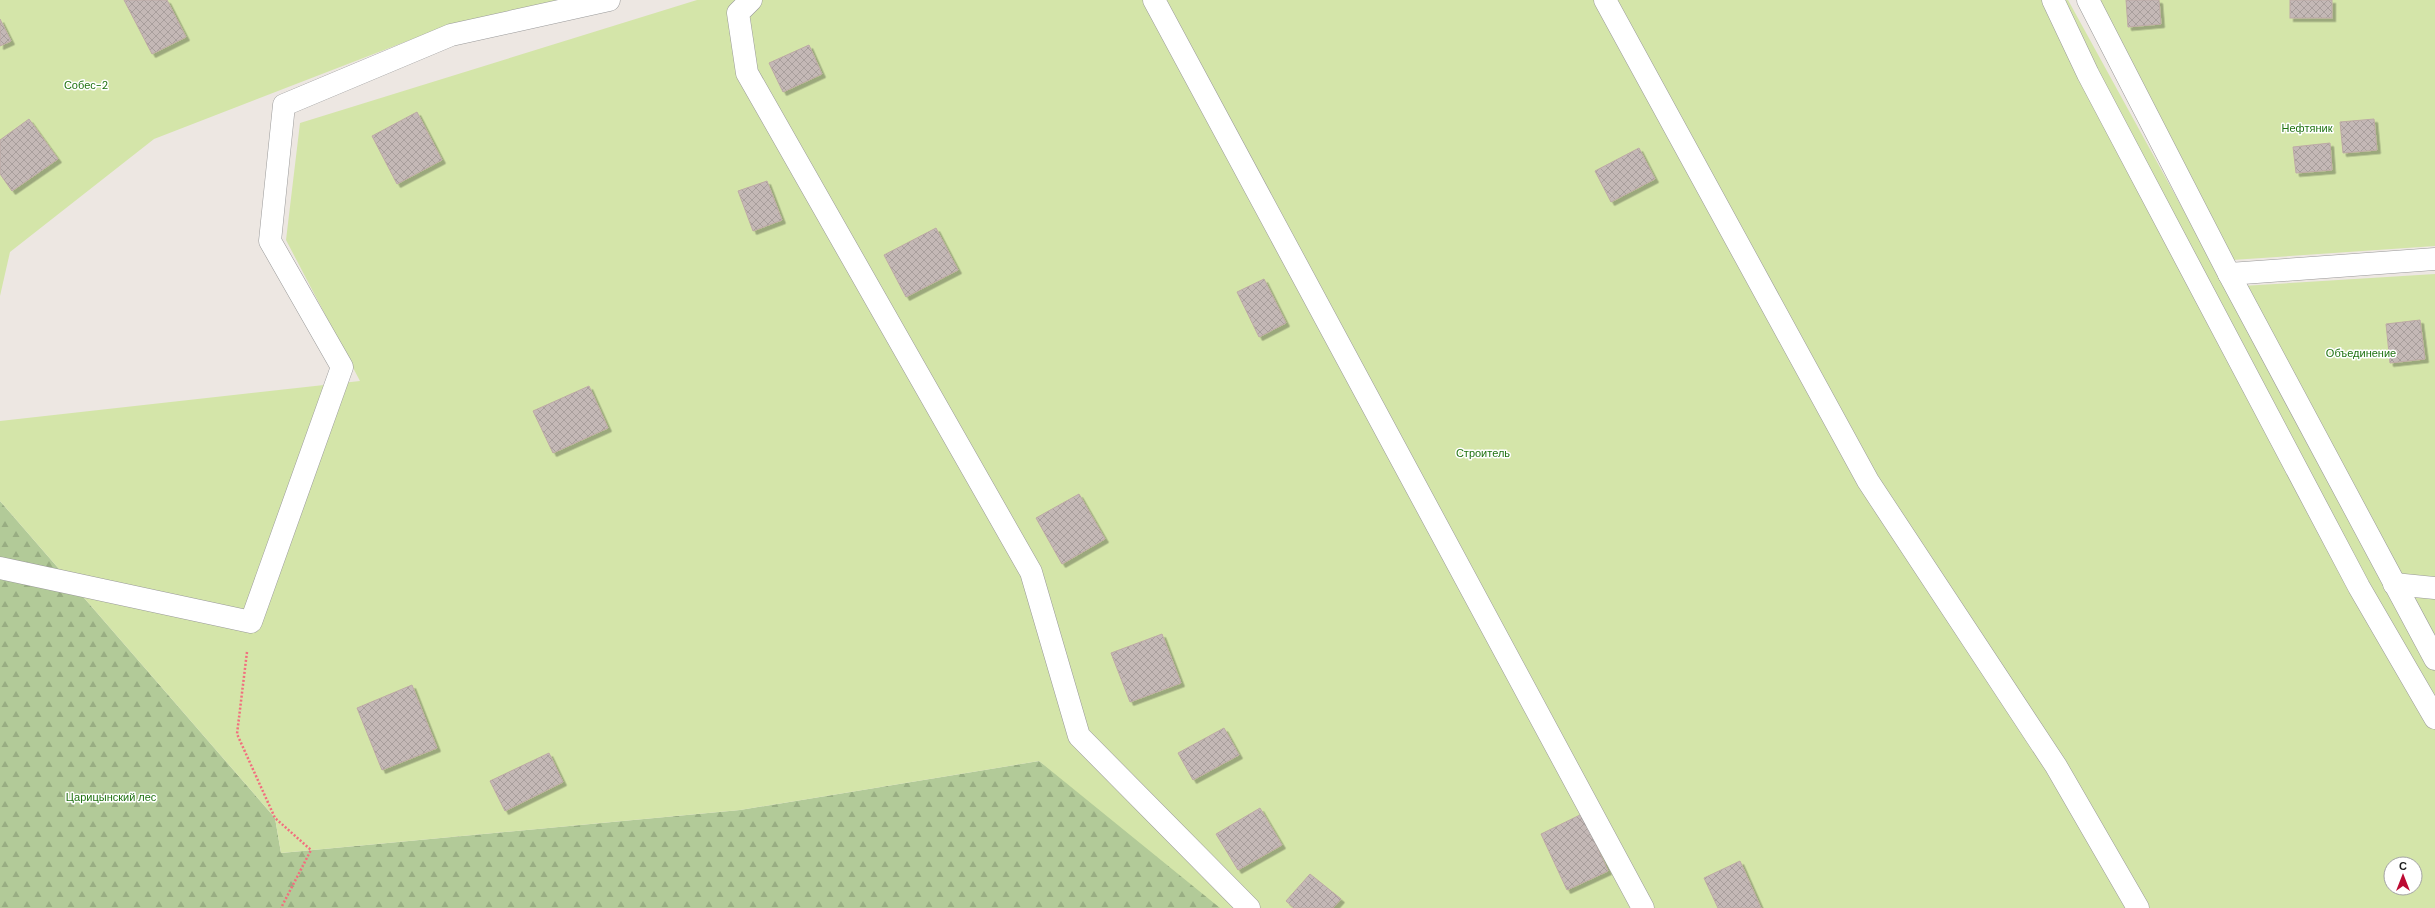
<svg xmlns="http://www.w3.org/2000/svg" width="2435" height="908" font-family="'DM Sans',sans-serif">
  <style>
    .forest { fill: url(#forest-firs) }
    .garden { fill: #d4e5a9; fill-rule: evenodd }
    .building { fill: url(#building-cross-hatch); stroke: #bdaaa5; filter: url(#shadow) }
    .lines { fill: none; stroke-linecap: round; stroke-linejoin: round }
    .minor-casing { stroke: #999; stroke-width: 23 }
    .path { stroke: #f26e7e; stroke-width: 2.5; stroke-dasharray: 2 2; stroke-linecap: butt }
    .minor { stroke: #fff; stroke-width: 22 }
    .labels { text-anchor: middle; stroke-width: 3; stroke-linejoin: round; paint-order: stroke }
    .park-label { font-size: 11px; fill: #1f7211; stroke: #fff }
  </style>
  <defs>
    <pattern id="forest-firs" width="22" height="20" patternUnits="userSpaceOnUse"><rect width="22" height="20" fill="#b2ca98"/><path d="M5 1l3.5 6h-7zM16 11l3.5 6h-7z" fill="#98ad82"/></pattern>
    <pattern id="building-cross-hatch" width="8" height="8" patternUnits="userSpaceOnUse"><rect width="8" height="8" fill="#c4b8b6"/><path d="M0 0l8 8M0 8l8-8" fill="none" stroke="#a89e9c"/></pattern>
    <filter id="shadow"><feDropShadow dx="3.5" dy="3.5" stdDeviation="0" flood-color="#0004"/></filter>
  </defs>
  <rect width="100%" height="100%" fill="#ede7e2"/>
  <!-- forest -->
  <path class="forest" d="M0,501L275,818L281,853L740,810L1039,761L1240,908H0Z"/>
  <!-- garden -->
  <g class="garden">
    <path d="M0,0H569L441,28L154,139L10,252L0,296Z"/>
    <path d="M697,0H2068L2435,668V908H1220L1039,761L740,810L281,853L275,818L0,501V421L360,381L286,240L300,123ZM2391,864H2415V888H2391Z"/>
    <path d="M2095,0H2435V246L2232,260Z"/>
    <path d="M2435,274V650L2242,286Z"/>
  </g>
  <!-- building -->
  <g class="building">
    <path d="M124,0H167L186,37L152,54Z"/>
    <path d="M2126,0H2159L2161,24L2128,27Z"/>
    <rect x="2290" y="0" width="42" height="18"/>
    <path d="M0,19L11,41L0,46Z"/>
    <path d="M809,45L822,74L783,92L769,63Z"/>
    <path d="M417,112L442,160L397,184L372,136Z"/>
    <path d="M29,119L58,159L12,191L0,174V140Z"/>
    <path d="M2374,119L2377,150L2343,153L2340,122Z"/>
    <path d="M2330,143L2332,170L2296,173L2293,147Z"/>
    <path d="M1639,148L1655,179L1611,202L1595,171Z"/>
    <path d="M767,181L782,220L753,231L738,191Z"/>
    <path d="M936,228L958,270L906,297L884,255Z"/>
    <path d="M1264,279L1286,323L1259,337L1237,292Z"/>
    <path d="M2420,320L2425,359L2390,363L2386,324Z"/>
    <path d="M589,386L608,428L553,453L533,411Z"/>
    <path d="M1079,494L1105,539L1062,564L1036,518Z"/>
    <path d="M1162,634L1181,683L1130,702L1111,653Z"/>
    <path d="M412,685L437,748L382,770L357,708Z"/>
    <path d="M1224,728L1239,755L1193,780L1178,753Z"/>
    <path d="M549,753L563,782L505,811L490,781Z"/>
    <path d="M1260,808L1282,845L1238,870L1216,834Z"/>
    <path d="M1582,814L1608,871L1567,890L1541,834Z"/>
    <path d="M1740,861L1761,908H1718L1704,878Z"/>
    <path d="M1310,874L1341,899L1333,908H1294L1286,901Z"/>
  </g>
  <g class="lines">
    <!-- minor casing -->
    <g class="minor-casing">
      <g id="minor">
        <path d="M751,0L738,13L747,73L1031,572L1079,736L1249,908"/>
        <path d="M1154,0L1643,908"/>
        <path d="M1605,0L1868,481L2056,766L2138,908"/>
        <path d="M2053,0L2088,74L2359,587L2435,718"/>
        <path d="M2088,0L2229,274L2435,659"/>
        <path d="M2229,274L2435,259"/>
        <path d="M0,568L251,622L342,367L270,241L284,105L451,35L609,0"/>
        <path d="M2394,584L2435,588"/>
      </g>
    </g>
    <!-- path -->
    <path class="path" d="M247,652L237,734L275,818L311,850L281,908"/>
    <!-- minor -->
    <use href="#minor" class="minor"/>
  </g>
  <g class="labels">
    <!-- park labels -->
    <g class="park-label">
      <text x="86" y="89">Собес-2</text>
      <text x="2307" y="132">Нефтяник</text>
      <text x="2361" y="357">Объединение</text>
      <text x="1483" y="457">Строитель</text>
      <text x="111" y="801">Царицынский лес</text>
    </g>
  </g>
  <!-- north arrow -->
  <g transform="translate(2403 876)"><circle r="19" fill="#ffffff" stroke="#a4a4a4"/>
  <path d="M0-3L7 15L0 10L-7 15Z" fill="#bc0b33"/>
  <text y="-6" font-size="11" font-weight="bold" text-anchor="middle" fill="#1c1c1c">С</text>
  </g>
</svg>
